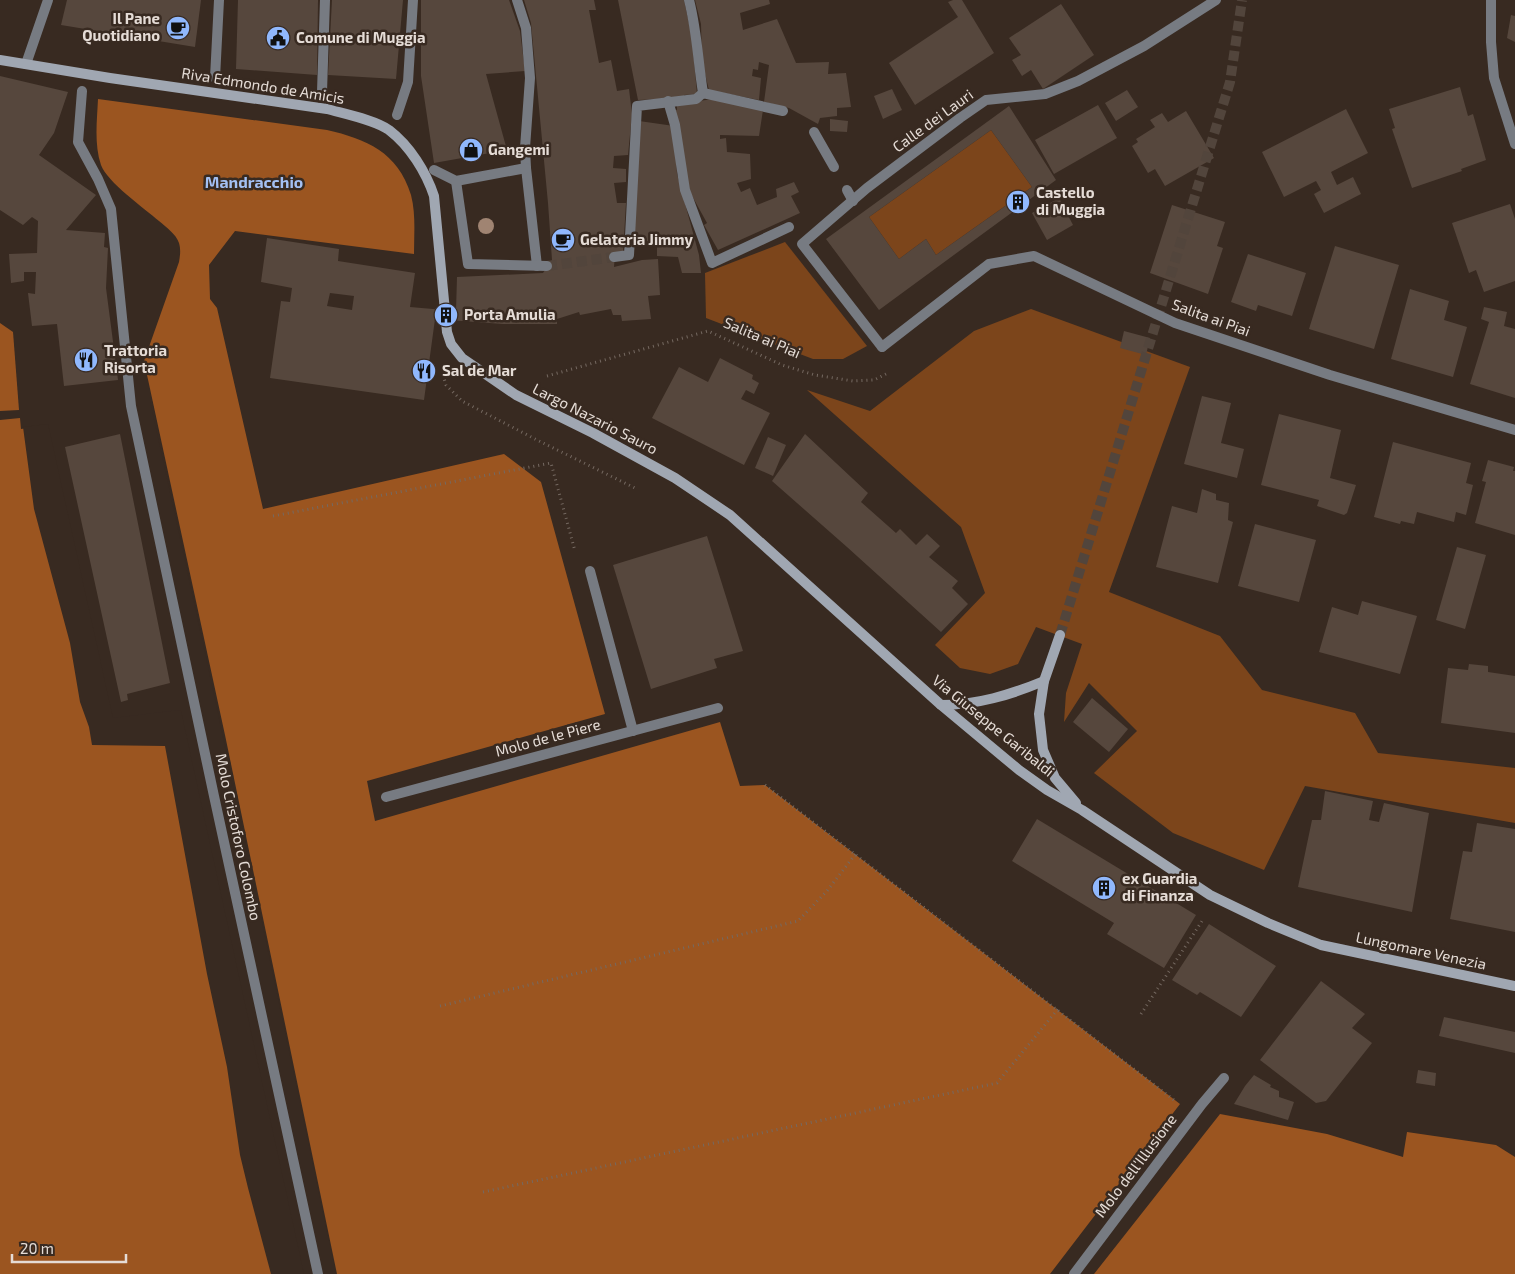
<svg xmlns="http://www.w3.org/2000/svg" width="1515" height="1274" font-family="'Exo 2',sans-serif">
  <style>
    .green { fill: #7c451b }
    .water { fill: #9b5520 }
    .pier { fill: #382a21 }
    .building { fill: #56473d; fill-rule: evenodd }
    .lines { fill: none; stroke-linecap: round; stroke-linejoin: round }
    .pedestrian-tunnel { stroke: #52453c; stroke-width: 10; stroke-dasharray: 10 5; stroke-linecap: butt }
    .secondary-tunnel { stroke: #52453c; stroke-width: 10; stroke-dasharray: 10 5; stroke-linecap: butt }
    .path { stroke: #756961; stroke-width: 3; stroke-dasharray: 1 4; stroke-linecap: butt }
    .pedestrian { stroke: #777b82; stroke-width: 10 }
    .minor { stroke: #777b82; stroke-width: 10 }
    .secondary { stroke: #a0a7b2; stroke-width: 10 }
    .tree { fill: #a08472 }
    .labels { text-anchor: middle; stroke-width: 5; stroke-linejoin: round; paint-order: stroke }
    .poi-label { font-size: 15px; font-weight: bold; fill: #e5dcd6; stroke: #382a21; text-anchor: start }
    .street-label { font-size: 15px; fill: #e5dcd6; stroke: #382a21 }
    .neighbourhood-label { font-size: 16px; font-weight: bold; fill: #a3c0f4; stroke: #382a21 }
  </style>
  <rect width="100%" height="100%" fill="#382a21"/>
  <!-- green -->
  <g class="green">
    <path d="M991,130L1032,187L936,255L926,239L899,259L869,217Z"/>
    <path d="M785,242L867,346L843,359H813L706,318L705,273Z"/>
    <path d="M1031,309L1190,367L1109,592L1220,636L1262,690L1355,713L1378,753L1515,768V823L1305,786L1264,870L1173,833L1094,773L1137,731L1089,683L1064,722L1066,693L1082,644L1036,627L1018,664L990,674L960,668L935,645L985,593L961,527L807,390L870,411L974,331Z"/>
  </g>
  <!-- water -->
  <g class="water">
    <path d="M98,99L327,130C366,139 398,152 411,195C416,214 414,235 414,254L235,231L209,265L210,299L217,308L263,509L504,454L541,482L605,714L367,781L375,821L720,722L740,786L765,785L1180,1104L1050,1274H337L225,735L144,361L179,262C180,256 181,250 179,243C176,234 166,227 159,221C144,208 107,182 101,165C94,144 97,121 98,99Z"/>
    <path d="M0,323L13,332L19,410L0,411Z"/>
    <path d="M20,418L21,429L46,425L111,721L179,712L302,1274H0V420Z"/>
    <path d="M1220,1114L1327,1134L1403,1157L1407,1132L1496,1145L1515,1157V1274H1094Z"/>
  </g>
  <!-- pier -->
  <g class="pier">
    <path d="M150,401H152L336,1274L223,736Z"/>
    <path d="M48,424L113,718L179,710L181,711L304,1274H271L248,1188L240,1155L227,1067L207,974L165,746L92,745L89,727L80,702L70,643L34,509L23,427Z"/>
  </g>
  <!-- building -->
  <g class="building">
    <path d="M67,0H201L195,47L61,25Z"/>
    <path d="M238,0H318L317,75L236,69Z"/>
    <path d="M332,0H403L396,79L328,75Z"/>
    <path d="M421,0H509L520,31L525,71L486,74L507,150L434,163L421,76Z"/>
    <path d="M524,0H594L596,10H589L599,63L611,60L617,91L629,89L632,114L628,155L614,156L613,168L626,169V182L614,183L617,203H626L623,253L615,254L614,267L642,260L658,259L660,295L648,296L651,319L622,321L621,315H613L611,309L580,315L579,312L557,319V324H503L435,319L424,400L270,378L281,301L290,302L292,288L261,282L267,238L339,249L338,261L415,273L410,307L456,311L457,277L543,273L552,260L548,203L531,23ZM330,293L354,296L352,310L327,306Z"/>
    <path d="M618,0H684L692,37L697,94L684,95V98L638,100Z"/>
    <path d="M695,0H769L770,4L740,13L743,30L777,19L796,63L829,62L828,74L846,73L851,107L837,108V116L820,118L818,124L789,108L764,102L769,65L759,62L758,70L753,69L752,76L761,78L759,100L709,90L702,62L701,24Z"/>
    <path d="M953,0H962L994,53L915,105L889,63L958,17L948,2Z"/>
    <path d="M1061,4L1094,55L1043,89L1031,70L1022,76L1012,60L1021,55L1009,38Z"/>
    <path d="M1511,15L1515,16V42L1507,38Z"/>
    <path d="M0,76L68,92L54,133L39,155L96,195L66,230L105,233L104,247L108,248L106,288L118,380L64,386L57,324L32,326L28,293L35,294L36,272H24V281L11,283L9,254L37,253L38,221L32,217L23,225L0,210Z"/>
    <path d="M1460,87L1468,116L1473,114L1486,160L1461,169L1462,171L1412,188L1392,129L1395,128L1389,109Z"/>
    <path d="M892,89L902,110L883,119L874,96Z"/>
    <path d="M1127,90L1138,107L1116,121L1105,103Z"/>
    <path d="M713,99L763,110L759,136L720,135V139L726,138L727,152L750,154L751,179L737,183L741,192L750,188L757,205L777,197L776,189L794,182L799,192L791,196L800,213L718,250L704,225L707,223L685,183L673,109L677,110V104Z"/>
    <path d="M1098,105L1117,138L1054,174L1035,140Z"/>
    <path d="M1009,106L1056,180L879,310L826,239ZM991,130L1032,187L936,255L926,239L899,259L869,217Z"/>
    <path d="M1346,109L1368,153L1331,172L1337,185L1353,177L1361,194L1324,213L1314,194L1321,190L1316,181L1284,197L1262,152Z"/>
    <path d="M1186,111L1214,158L1165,186L1155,169L1148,173L1132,146L1138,142L1136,139L1155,127L1150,120L1162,113L1168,122Z"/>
    <path d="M830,119L848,121L847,132L830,131Z"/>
    <path d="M639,121L674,126L677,174L699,255L701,273H682L678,257L657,256V247L634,244Z"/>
    <path d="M1059,198L1073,225L1047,240L1032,213Z"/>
    <path d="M1510,204L1515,219V281L1484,292L1476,270L1469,273L1452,223Z"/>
    <path d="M1172,205L1225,222L1217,246L1223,248L1208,294L1150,273Z"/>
    <path d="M1335,246L1399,265L1374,349L1309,329Z"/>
    <path d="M1248,254L1306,273L1292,316L1258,305L1256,311L1231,302Z"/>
    <path d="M1410,289L1449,301L1444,320L1467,327L1453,377L1391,359Z"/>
    <path d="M1484,307L1507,312L1504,326L1515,329V398L1470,384L1489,322L1481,319Z"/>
    <path d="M1124,331L1150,338L1146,355L1120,348Z"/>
    <path d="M720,358L753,375L752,379L759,383L754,394L746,390L741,399L770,413L744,465L652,418L679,367L708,382Z"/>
    <path d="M1202,396L1231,403L1221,443L1244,449L1237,478L1184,464Z"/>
    <path d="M1279,414L1341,430L1330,478L1356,485L1347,513L1344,515L1317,506L1319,500L1261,485Z"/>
    <path d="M120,434L170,683L127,694L128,700L121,702L65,447Z"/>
    <path d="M805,434L868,493L861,502L896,533L900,529L916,545L927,534L940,546L929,557L958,581L952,588L968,604L941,632L847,547L772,481Z"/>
    <path d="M768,437L786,445L773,476L755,468Z"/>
    <path d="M1393,442L1471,463L1466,483L1473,485L1466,515L1456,512L1454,522L1417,512L1414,524L1401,521L1400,524L1374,517Z"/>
    <path d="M1488,460L1514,467L1513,471H1515V535L1475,523L1486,482L1482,481Z"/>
    <path d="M1202,489L1216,494V500L1229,503L1228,520L1233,522L1218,583L1156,567L1172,506L1197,513Z"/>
    <path d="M1255,524L1316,540L1299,602L1238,586Z"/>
    <path d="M707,536L743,651L714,659L717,668L651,689L613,565Z"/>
    <path d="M1457,547L1486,555L1465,629L1436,620Z"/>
    <path d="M1362,601L1417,616L1400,674L1319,652L1332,607L1358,615Z"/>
    <path d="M1469,664L1488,666V672L1515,676V733L1441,723L1448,668L1468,670Z"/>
    <path d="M1092,698L1128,729L1109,752L1073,722Z"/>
    <path d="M1325,791L1373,801L1369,820L1379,822L1384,803L1429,813L1412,912L1298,887L1312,820H1321Z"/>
    <path d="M1037,819L1196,915L1164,968L1107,934L1114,923L1012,861Z"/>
    <path d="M1477,823L1515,829V932L1450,919L1463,851L1472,852Z"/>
    <path d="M1209,924L1276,966L1241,1017L1200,992L1197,995L1172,980Z"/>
    <path d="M1321,981L1365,1014L1352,1028L1372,1043L1326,1101L1316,1103L1260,1060Z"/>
    <path d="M1444,1017L1515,1032V1053L1439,1036Z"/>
    <path d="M1418,1070L1436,1073L1435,1086L1416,1083Z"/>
    <path d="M1254,1075L1271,1085L1270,1087L1279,1091V1097L1294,1102L1288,1120L1234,1104L1245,1086Z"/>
  </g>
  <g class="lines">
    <!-- pedestrian-tunnel -->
    <path class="pedestrian-tunnel" d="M547,266L614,257"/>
    <!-- secondary-tunnel -->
    <path class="secondary-tunnel" d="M1060,635L1230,82L1242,0"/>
    <!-- path -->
    <g class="path">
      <path d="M443,375L446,385L462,401L537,440L637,489"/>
      <path d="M547,376L708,331L782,365L815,375L853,381L874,380L888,373"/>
      <path d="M273,516L551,463L575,551"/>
      <path d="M765,785L1174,1100"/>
      <path d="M440,1006L798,921L827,891L857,852"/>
      <path d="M1141,1014L1204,918"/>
      <path d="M483,1192L997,1083L1058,1009"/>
    </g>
    <!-- pedestrian -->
    <g class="pedestrian">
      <path d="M517,0L526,28L530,78L525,148L526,168L537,266"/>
      <path d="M689,0C697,31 698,62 703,93"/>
      <path d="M26,64L48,0"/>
      <path d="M215,78L219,0"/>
      <path d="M82,91L78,142L98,179L111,209L131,406L214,796L318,1274"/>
      <path d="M322,92L325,0"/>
      <path d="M668,101L675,125L685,190L712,263L789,227"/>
      <path d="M397,115L408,82L413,0"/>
      <path d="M814,132L834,167"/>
      <path d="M434,170L456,181L526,168"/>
      <path d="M456,181L468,264L547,266"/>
      <path d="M847,190L853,201"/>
      <path d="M614,257L629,255L637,106L696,99L703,93L783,111"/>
      <path d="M882,347L802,244L867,188L960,118L986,100L1045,94L1078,81L1144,46L1216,0"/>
      <path d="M590,571L633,731"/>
      <path d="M386,797L718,708"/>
      <path d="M1074,1274L1202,1104L1224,1078"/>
    </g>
    <!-- minor -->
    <g class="minor">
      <path d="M1491,0V42L1494,78L1515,144"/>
      <path d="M882,347L989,264L1034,256L1175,323L1330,375L1515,430"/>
    </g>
    <!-- secondary -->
    <g class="secondary">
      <path d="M0,60L110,78L327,109C345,114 375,120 389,130C410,146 426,172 434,196L447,332L451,344L462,358L516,395L593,433L675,478L730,515L941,705L1019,770L1047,790L1082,810L1210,895L1268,923L1321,945L1515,986"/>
      <path d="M1060,635L1044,681L1039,714L1043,750L1055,778L1076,803"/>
      <path d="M941,705C977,705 1010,695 1044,681"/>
    </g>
  </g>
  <!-- trees -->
  <circle class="tree" cx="486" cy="226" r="8"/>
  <!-- icons -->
  <defs>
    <g id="cafe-disc" transform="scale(1.25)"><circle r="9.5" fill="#90b8fd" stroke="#382a21"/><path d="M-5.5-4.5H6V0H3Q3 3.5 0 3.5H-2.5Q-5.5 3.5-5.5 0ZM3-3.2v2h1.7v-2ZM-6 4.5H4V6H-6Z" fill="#111"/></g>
    <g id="civic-disc" transform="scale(1.25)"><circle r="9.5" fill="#90b8fd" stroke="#382a21"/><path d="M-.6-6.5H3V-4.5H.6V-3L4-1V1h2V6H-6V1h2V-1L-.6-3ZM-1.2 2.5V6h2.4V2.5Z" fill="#111"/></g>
    <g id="shop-disc" transform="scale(1.25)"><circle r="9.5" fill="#90b8fd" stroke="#382a21"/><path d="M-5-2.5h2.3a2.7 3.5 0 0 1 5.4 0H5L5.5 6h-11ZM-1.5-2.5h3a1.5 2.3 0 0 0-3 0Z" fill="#111"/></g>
    <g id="building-disc" transform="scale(1.25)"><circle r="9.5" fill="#90b8fd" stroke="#382a21"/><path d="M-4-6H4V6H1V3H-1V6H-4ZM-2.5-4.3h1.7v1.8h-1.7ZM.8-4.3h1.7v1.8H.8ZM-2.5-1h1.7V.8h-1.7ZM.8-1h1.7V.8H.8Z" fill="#111"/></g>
    <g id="restaurant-disc" transform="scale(1.25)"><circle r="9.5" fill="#90b8fd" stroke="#382a21"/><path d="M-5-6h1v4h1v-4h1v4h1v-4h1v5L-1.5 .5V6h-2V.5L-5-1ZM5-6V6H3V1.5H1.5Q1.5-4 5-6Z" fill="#111"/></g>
  </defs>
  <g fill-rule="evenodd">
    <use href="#cafe-disc" x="178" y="28"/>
    <use href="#civic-disc" x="278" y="38"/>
    <use href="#shop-disc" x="471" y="150"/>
    <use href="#building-disc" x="1018" y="202"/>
    <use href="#cafe-disc" x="563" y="240"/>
    <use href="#building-disc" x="446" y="315"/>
    <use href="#restaurant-disc" x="86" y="360"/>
    <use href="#restaurant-disc" x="424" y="371"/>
    <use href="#building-disc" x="1104" y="888"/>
  </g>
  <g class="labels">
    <!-- poi labels -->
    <g class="poi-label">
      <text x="160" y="24" text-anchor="end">Il Pane<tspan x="160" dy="17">Quotidiano</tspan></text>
      <text x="296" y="43">Comune di Muggia</text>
      <text x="488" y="155">Gangemi</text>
      <text x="1036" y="198">Castello<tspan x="1036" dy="17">di Muggia</tspan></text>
      <text x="580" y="245">Gelateria Jimmy</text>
      <text x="464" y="320">Porta Amulia</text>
      <text x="104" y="356">Trattoria<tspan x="104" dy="17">Risorta</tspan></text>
      <text x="442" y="376">Sal de Mar</text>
      <text x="1122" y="884">ex Guardia<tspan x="1122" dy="17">di Finanza</tspan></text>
    </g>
    <!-- street labels -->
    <g class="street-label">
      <text transform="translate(263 86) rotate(9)" y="5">Riva Edmondo de Amicis</text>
      <text transform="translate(933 121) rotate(-36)" y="5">Calle dei Lauri</text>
      <text transform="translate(1211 318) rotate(20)" y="5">Salita ai Piai</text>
      <text transform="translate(762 338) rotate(23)" y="5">Salita ai Piai</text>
      <text transform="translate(595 419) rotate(27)" y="5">Largo Nazario Sauro</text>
      <text transform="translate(993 726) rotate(39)" y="5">Via Giuseppe Garibaldi</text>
      <text transform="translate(548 738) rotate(-15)" y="5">Molo de le Piere</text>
      <text transform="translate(238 837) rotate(78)" y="5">Molo Cristoforo Colombo</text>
      <text transform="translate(1421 951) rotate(12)" y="5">Lungomare Venezia</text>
      <text transform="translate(1136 1166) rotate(-53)" y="5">Molo dell'Illusione</text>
    </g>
    <!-- neighbourhood labels -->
    <g class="neighbourhood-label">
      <text x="254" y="188">Mandracchio</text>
    </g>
  </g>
  <!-- scale -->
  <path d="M12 1254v8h114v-8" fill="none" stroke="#e5dcd6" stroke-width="2.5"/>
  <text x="20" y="1254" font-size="15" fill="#e5dcd6" stroke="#382a21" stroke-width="4" paint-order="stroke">20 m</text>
</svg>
